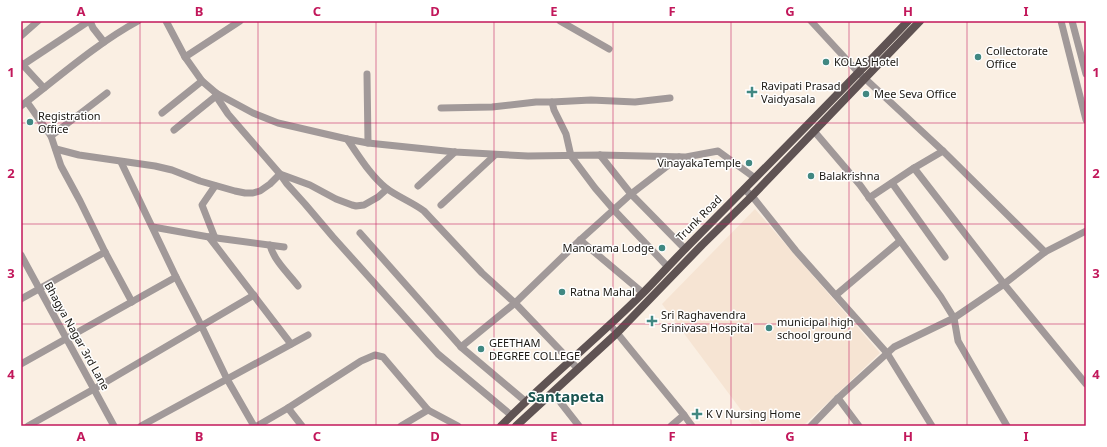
<svg xmlns="http://www.w3.org/2000/svg" width="1107" height="447" font-family="'Noto Sans',sans-serif">
  <style>
    .education { fill: #f6e4d3 }
    .lines { fill: none; stroke-linecap: round; stroke-linejoin: round }
    .minor { stroke: #a19999; stroke-width: 7 }
    .major { stroke: #5f5353; stroke-width: 8 }
    .grid { fill: none; stroke: #c2185b; stroke-width: 1; stroke-opacity: 0.55 }
    .poi-dot { fill: #418882; stroke: #fff; stroke-width: 1.5 }
    .labels { text-anchor: middle; stroke-width: 3; stroke-linejoin: round; paint-order: stroke }
    .poi-label { font-size: 11px; fill: #1b1813; stroke: #fff; text-anchor: start }
    .street-label { font-size: 11px; fill: #1b1813; stroke: #fff }
    .district-label { font-size: 15px; font-weight: bold; fill: #19544f; stroke: #fff }
    .neatline { fill: none; stroke: #c2185b; stroke-width: 1.5 }
    .grid-label { font-size: 13px; text-anchor: middle; font-weight: bold; fill: #c2185b }
  </style>
  <rect width="100%" height="100%" fill="#faefe3"/>
  <!-- education -->
  <path class="education" d="M755,209L880,353L803,426H753L662,304Z"/>
  <g class="lines">
    <!-- minor -->
    <g class="minor">
      <path d="M90,21L93,28L104,42"/>
      <path d="M166,21L185,57"/>
      <path d="M240,21L185,57L202,81L216,93L253,113L278,123L347,139C359,156 370,175 386,188C398,197 412,202 424,211L482,273L515,303L578,369"/>
      <path d="M560,21L609,49"/>
      <path d="M811,21L858,72L943,151L1045,252"/>
      <path d="M1061,21L1086,120"/>
      <path d="M1072,21L1086,74"/>
      <path d="M21,36L38,21"/>
      <path d="M21,63L44,88"/>
      <path d="M21,66L89,21"/>
      <path d="M367,74L368,143"/>
      <path d="M216,93V96L228,114L280,174L310,185L336,199L352,205L356,206L364,205L378,197L387,189"/>
      <path d="M27,102L51,136L61,166L80,201L105,252L132,302"/>
      <path d="M552,102L554,110L566,134L571,156L595,188L614,210L667,266"/>
      <path d="M21,106C59,77 96,44 138,21"/>
      <path d="M441,108L492,107L536,102H552L591,100L635,102L670,98"/>
      <path d="M162,113L202,81"/>
      <path d="M174,130L216,96"/>
      <path d="M814,131L860,185L941,297L954,318L958,341L1007,426"/>
      <path d="M51,136L107,93"/>
      <path d="M347,139L368,143L455,152L528,156L600,155L686,157L718,151L755,178"/>
      <path d="M56,149L79,155L155,166L172,170L200,181L235,191L245,193H253L260,191L270,184L280,174L287,184L305,204L333,237L438,354L511,415"/>
      <path d="M600,155L631,194L685,249"/>
      <path d="M121,162L176,277L201,325L227,379L254,426"/>
      <path d="M914,168L1004,284L1086,384"/>
      <path d="M892,183L945,257"/>
      <path d="M215,186L202,205L215,238"/>
      <path d="M418,186L455,152"/>
      <path d="M744,189L752,196L796,251L887,353L932,426"/>
      <path d="M869,198L914,168L943,151"/>
      <path d="M441,205L495,155"/>
      <path d="M153,227L209,237L284,247"/>
      <path d="M360,233L461,347L525,401"/>
      <path d="M209,237L291,344"/>
      <path d="M580,240L643,293"/>
      <path d="M270,245C274,261 289,274 298,286"/>
      <path d="M21,255L114,426"/>
      <path d="M836,295L900,241"/>
      <path d="M21,299L105,252"/>
      <path d="M610,325L617,333L684,415L692,426"/>
      <path d="M461,347L515,303L580,240L631,194L679,157"/>
      <path d="M21,364L176,277"/>
      <path d="M554,392L561,403L579,426"/>
      <path d="M838,398L859,426"/>
      <path d="M288,408L302,426"/>
      <path d="M28,426L94,389L254,295"/>
      <path d="M141,426L308,335"/>
      <path d="M257,426L288,408L361,361L375,355L383,357L428,410L458,426"/>
      <path d="M401,426L428,410"/>
      <path d="M671,426L684,415"/>
      <path d="M811,426L838,398L894,347L954,318L1004,284L1045,252L1086,231"/>
    </g>
    <!-- major -->
    <g class="major">
      <path d="M501,426C546,380 597,339 642,294C657,279 671,263 686,248C760,173 835,98 908,21"/>
      <path d="M516,426L617,333L702,245L752,196L920,21"/>
    </g>
  </g>
  <!-- grid -->
  <path class="grid" d="M140,21V426M258,21V426M376,21V426M494,21V426M613,21V426M731,21V426M849,21V426M967,21V426M21,123H1086M21,224H1086M21,324H1086"/>
  <!-- markers -->
  <g class="poi-dot">
    <circle cx="978" cy="57" r="4"/>
    <circle cx="826" cy="62" r="4"/>
    <path d="M750 86h4v4h4v4h-4v4h-4v-4h-4v-4h4z"/>
    <circle cx="866" cy="94" r="4"/>
    <circle cx="30" cy="122" r="4"/>
    <circle cx="749" cy="163" r="4"/>
    <circle cx="811" cy="176" r="4"/>
    <circle cx="662" cy="248" r="4"/>
    <circle cx="562" cy="292" r="4"/>
    <path d="M650 315h4v4h4v4h-4v4h-4v-4h-4v-4h4z"/>
    <circle cx="769" cy="328" r="4"/>
    <circle cx="481" cy="349" r="4"/>
    <path d="M695 408h4v4h4v4h-4v4h-4v-4h-4v-4h4z"/>
  </g>
  <g class="labels">
    <!-- poi labels -->
    <g class="poi-label">
      <text x="986" y="55">Collectorate<tspan x="986" dy="13">Office</tspan></text>
      <text x="834" y="66">KOLAS Hotel</text>
      <text x="761" y="90">Ravipati Prasad<tspan x="761" dy="13">Vaidyasala</tspan></text>
      <text x="874" y="98">Mee Seva Office</text>
      <text x="38" y="120">Registration<tspan x="38" dy="13">Office</tspan></text>
      <text x="741" y="167" text-anchor="end">VinayakaTemple</text>
      <text x="819" y="180">Balakrishna</text>
      <text x="654" y="252" text-anchor="end">Manorama Lodge</text>
      <text x="570" y="296">Ratna Mahal</text>
      <text x="661" y="319">Sri Raghavendra<tspan x="661" dy="13">Srinivasa Hospital</tspan></text>
      <text x="777" y="326">municipal high<tspan x="777" dy="13">school ground</tspan></text>
      <text x="489" y="347">GEETHAM<tspan x="489" dy="13">DEGREE COLLEGE</tspan></text>
      <text x="706" y="418">K V Nursing Home</text>
    </g>
    <!-- street labels -->
    <g class="street-label">
      <text transform="translate(699 218) rotate(-45)" y="4">Trunk Road</text>
      <text transform="translate(77 336) rotate(61)" y="4">Bhagya Nagar 3rd Lane</text>
    </g>
    <!-- district labels -->
    <g class="district-label">
      <text x="566" y="402">Santapeta</text>
    </g>
  </g>
  <!-- border -->
  <rect width="1107" height="447" fill="none" stroke="#ffffff" stroke-width="44"/>
  <rect x="22" y="22" width="1063" height="403" class="neatline"/>
  <g class="grid-label">
    <text x="81" y="16">A</text>
    <text x="199" y="16">B</text>
    <text x="317" y="16">C</text>
    <text x="435" y="16">D</text>
    <text x="554" y="16">E</text>
    <text x="672" y="16">F</text>
    <text x="790" y="16">G</text>
    <text x="908" y="16">H</text>
    <text x="1026" y="16">I</text>
    <text x="11" y="77">1</text>
    <text x="1096" y="77">1</text>
    <text x="11" y="178">2</text>
    <text x="1096" y="178">2</text>
    <text x="11" y="278">3</text>
    <text x="1096" y="278">3</text>
    <text x="11" y="379">4</text>
    <text x="1096" y="379">4</text>
    <text x="81" y="441">A</text>
    <text x="199" y="441">B</text>
    <text x="317" y="441">C</text>
    <text x="435" y="441">D</text>
    <text x="554" y="441">E</text>
    <text x="672" y="441">F</text>
    <text x="790" y="441">G</text>
    <text x="908" y="441">H</text>
    <text x="1026" y="441">I</text>
  </g>
</svg>
